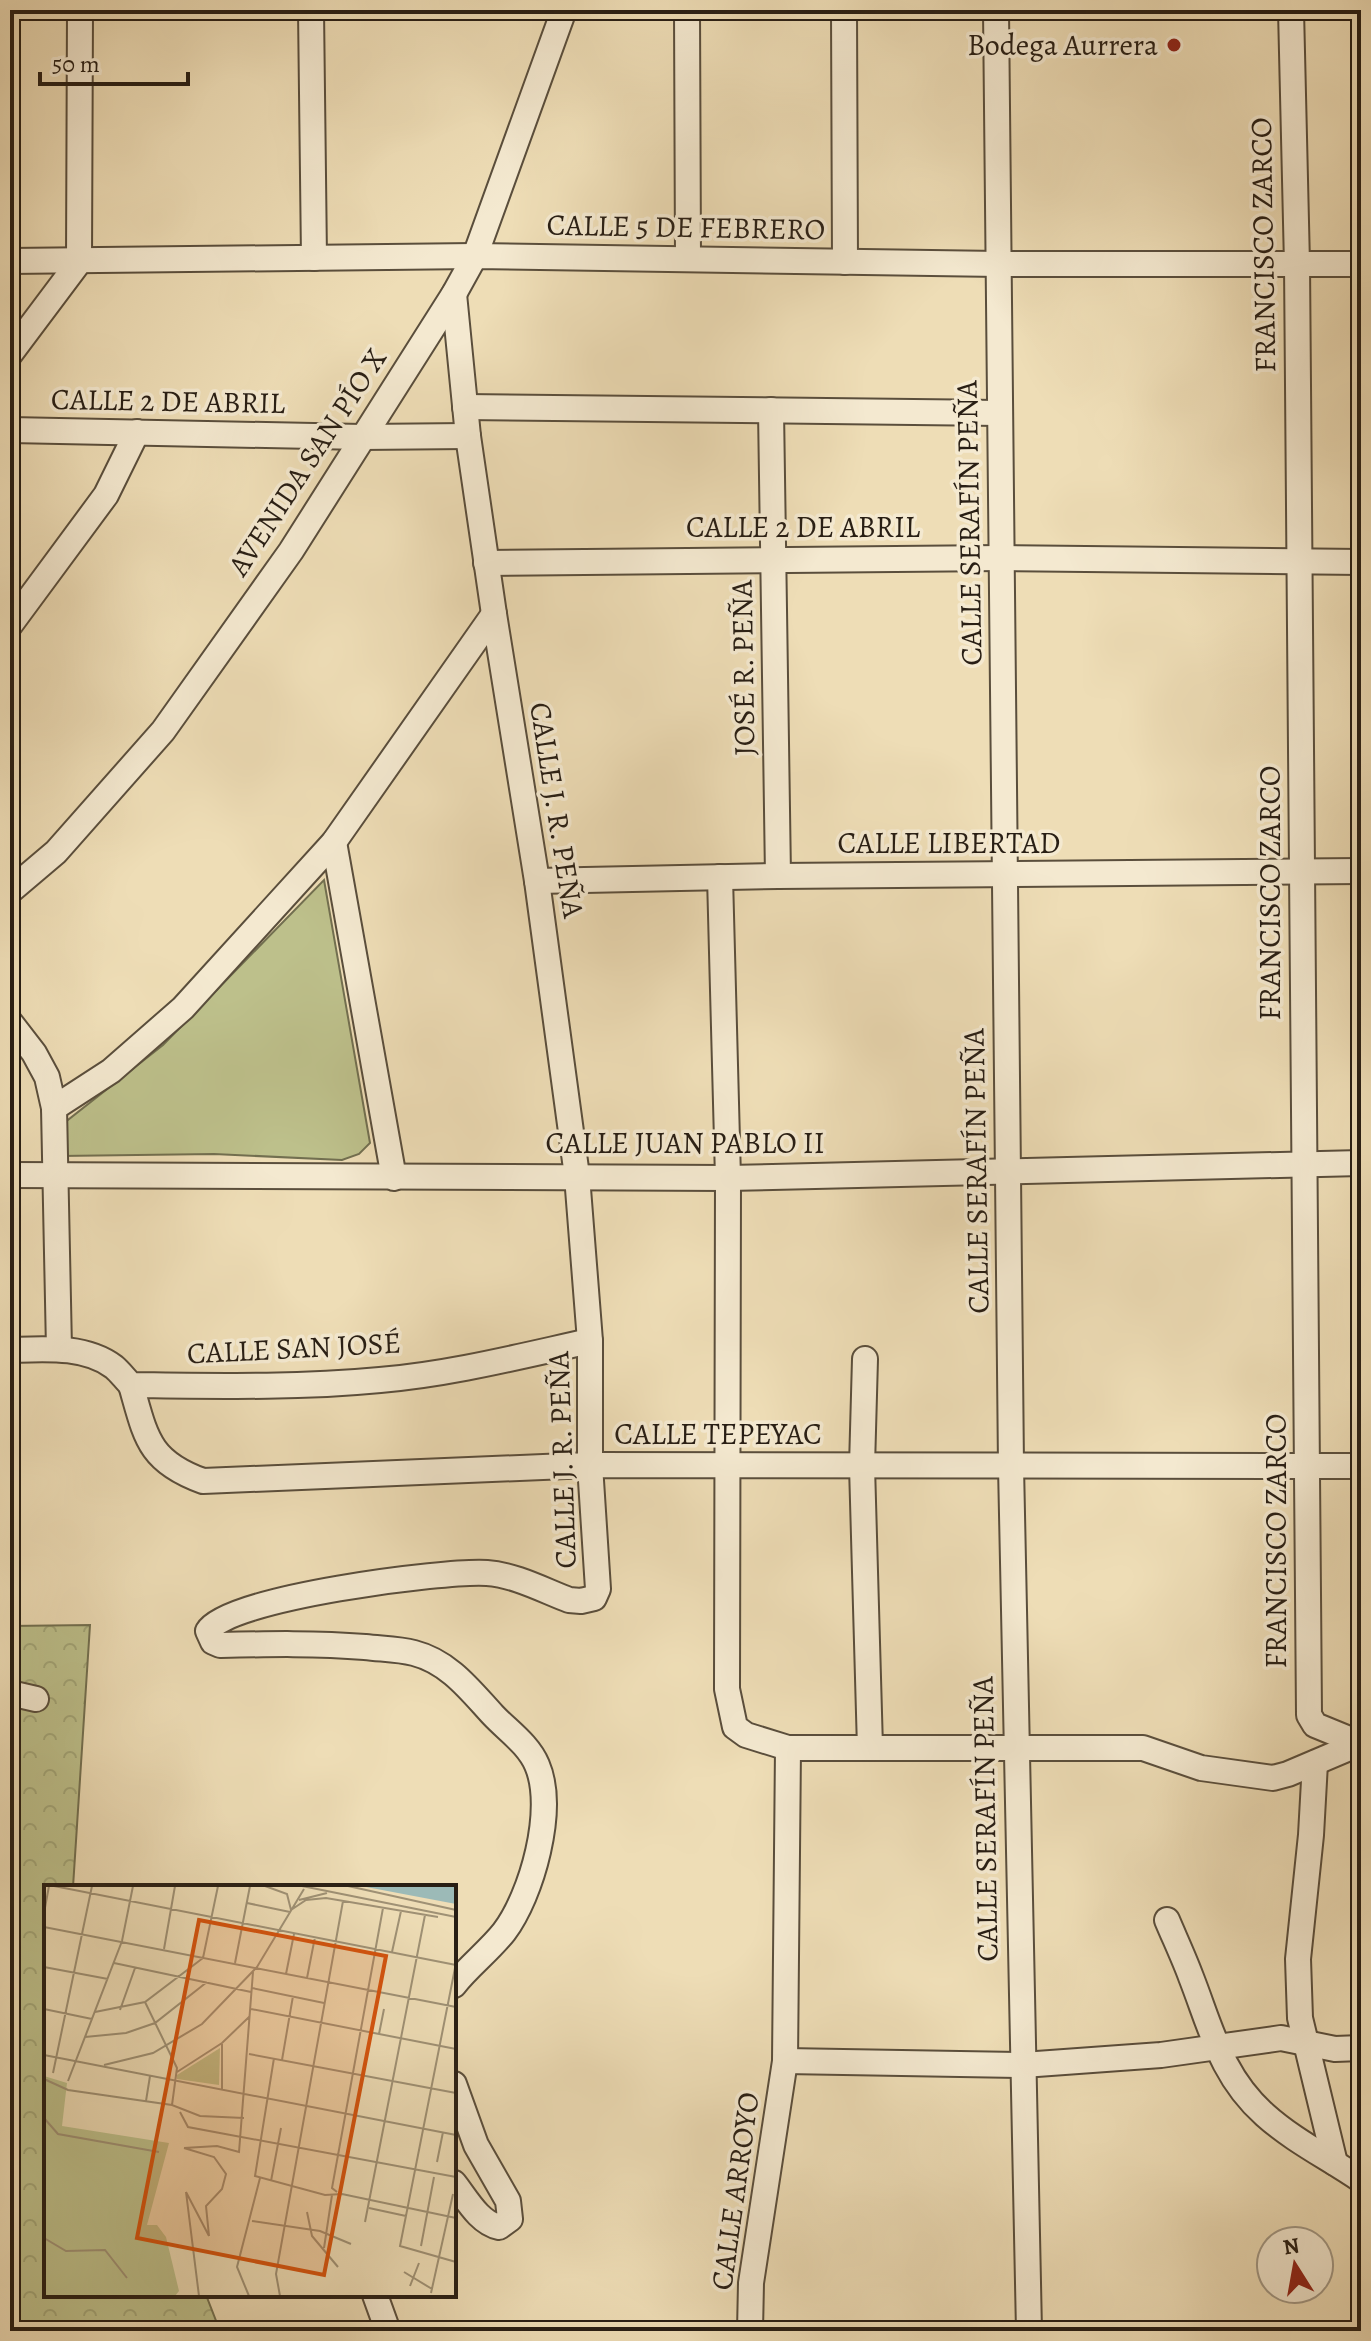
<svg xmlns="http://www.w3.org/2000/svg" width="1371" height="2341" font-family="Alegreya,serif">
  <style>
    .forest { fill: url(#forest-crowns); stroke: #726f50; stroke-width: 2 }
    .park { fill: #bdc08b; stroke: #726f50; stroke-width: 2 }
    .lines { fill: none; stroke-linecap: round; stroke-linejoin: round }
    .minor-casing { stroke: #5a4e3c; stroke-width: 28 }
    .minor { stroke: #f4e9d0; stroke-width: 24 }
    .poi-dot { fill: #8f2418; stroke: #f4e9d0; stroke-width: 3 }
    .labels { text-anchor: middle; stroke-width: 7; stroke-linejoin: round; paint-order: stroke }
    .poi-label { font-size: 30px; fill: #281e14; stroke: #f4e9d0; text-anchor: end }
    .street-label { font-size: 30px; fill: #281e14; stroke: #f4e9d0 }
    .inset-road { fill: none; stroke: #9f9175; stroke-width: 2 }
    .view { fill: #d5530d; fill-opacity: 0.15; stroke: #d5530d; stroke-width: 4 }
    .inset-edge { fill: none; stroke: #281e14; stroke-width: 4 }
  </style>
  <defs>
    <pattern id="forest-crowns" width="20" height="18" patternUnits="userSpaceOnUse" patternTransform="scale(2)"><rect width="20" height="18" fill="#bdc08b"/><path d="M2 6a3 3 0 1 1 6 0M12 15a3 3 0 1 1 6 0" fill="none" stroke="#a2a577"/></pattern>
  </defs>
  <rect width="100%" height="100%" fill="#eeddb6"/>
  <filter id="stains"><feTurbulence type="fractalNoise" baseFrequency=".0025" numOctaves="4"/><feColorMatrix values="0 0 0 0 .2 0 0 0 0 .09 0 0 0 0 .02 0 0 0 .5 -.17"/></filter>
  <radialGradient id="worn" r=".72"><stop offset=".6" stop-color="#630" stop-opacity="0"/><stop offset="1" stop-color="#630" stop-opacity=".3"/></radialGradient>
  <!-- forest -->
  <path class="forest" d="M90,1625L73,1887H46V2295H206L220,2331H10V1626Z"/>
  <!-- park -->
  <path class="park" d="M324,880L370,1143L359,1154L342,1160L214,1154L60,1156L54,1131L163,1045Z"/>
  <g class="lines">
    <!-- minor casing -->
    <g class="minor-casing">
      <g id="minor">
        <path d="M311,10L314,258"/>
        <path d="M687,10L688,259"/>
        <path d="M844,10L845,262"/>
        <path d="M996,10L1011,1466L1029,2331"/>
        <path d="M1291,10L1297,264L1309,1715L1315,1725L1359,1743"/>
        <path d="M10,261L475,256L999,264H1361"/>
        <path d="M454,294L468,436L494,614L537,881L577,1176L590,1341V1465L598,1589L594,1598L581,1601L569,1600C543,1590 515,1575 487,1573C446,1570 226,1598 208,1631L213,1642L220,1645C269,1644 317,1643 365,1647C381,1649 398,1649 414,1653C449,1662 470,1690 493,1715C508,1731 528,1744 537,1765C556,1809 532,1895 504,1932C489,1951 469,1966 454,1985"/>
        <path d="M10,354L79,262L80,10"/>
        <path d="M465,407L1000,413"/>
        <path d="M771,410L778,876"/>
        <path d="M10,430L362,437L468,436"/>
        <path d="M486,563L1002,558L1361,562"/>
        <path d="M10,625L106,495L137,432"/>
        <path d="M334,842L394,1178"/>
        <path d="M720,877L728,1178L727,1689L735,1727L746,1735L788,1748H1143L1201,1768L1273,1778L1288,1774L1361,1743"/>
        <path d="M537,881L778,876L1361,871"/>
        <path d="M10,891L56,852L163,731L291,551L454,294L475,256L564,10"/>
        <path d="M10,1022L34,1053L47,1077L54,1108L59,1349"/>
        <path d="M54,1108L111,1071L183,1008L334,842L494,614"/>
        <path d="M10,1175L728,1178L1361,1163"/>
        <path d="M10,1350C43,1349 85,1345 114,1367C120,1372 125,1379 131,1385C214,1386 297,1388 380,1380C451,1374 521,1356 590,1341"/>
        <path d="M865,1359L862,1466L870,1748"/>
        <path d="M131,1385C146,1437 148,1461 203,1481L590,1465L1361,1466"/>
        <path d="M10,1693L36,1699"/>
        <path d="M1315,1763L1311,1835L1298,1959L1300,2018L1335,2163"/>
        <path d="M1167,1920C1175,1939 1184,1958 1191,1977C1211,2028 1221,2076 1265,2115C1294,2141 1329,2158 1361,2180"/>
        <path d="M785,2061L1023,2065L1161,2055L1281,2038L1335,2049L1361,2048"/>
        <path d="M454,2084L476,2145L508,2201L510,2219L499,2227C479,2223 466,2198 454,2183"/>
        <path d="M375,2295L388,2331"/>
        <path d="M750,2331L751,2283L785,2061L788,1748"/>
      </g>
    </g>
    <!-- minor -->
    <use href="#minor" class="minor"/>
  </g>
  <!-- markers -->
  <circle class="poi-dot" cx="1174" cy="45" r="8"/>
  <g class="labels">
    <!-- poi labels -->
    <g class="poi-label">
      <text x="1158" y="55">Bodega Aurrera</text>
    </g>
    <!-- street labels -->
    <g class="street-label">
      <text transform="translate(686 227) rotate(1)" y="10">CALLE 5 DE FEBRERO</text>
      <text transform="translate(1263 245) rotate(-91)" y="10">FRANCISCO ZARCO</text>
      <text transform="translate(168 401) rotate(1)" y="10">CALLE 2 DE ABRIL</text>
      <text transform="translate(307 462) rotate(-57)" y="10">AVENIDA SAN PÍO X</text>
      <text transform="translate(969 523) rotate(-91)" y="10">CALLE SERAFÍN PEÑA</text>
      <text x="803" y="537">CALLE 2 DE ABRIL</text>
      <text transform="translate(743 668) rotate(-91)" y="10">JOSÉ R. PEÑA</text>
      <text transform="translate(557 810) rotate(81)" y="10">CALLE J. R. PEÑA</text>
      <text x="949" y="853">CALLE LIBERTAD</text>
      <text transform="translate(1270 893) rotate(-90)" y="10">FRANCISCO ZARCO</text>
      <text x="685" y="1153">CALLE JUAN PABLO II</text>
      <text transform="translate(976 1171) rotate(-91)" y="10">CALLE SERAFÍN PEÑA</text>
      <text transform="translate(294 1348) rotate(-3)" y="10">CALLE SAN JOSÉ</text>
      <text x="718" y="1444">CALLE TEPEYAC</text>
      <text transform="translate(562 1460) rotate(-92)" y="10">CALLE J. R. PEÑA</text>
      <text transform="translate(1276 1541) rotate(-90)" y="10">FRANCISCO ZARCO</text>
      <text transform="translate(985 1819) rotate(-91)" y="10">CALLE SERAFÍN PEÑA</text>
      <text transform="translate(735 2191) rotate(-82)" y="10">CALLE ARROYO</text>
    </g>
  </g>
  <!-- overview -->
  <g transform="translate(44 1885)">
    <rect width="412" height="412" fill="#eeddb6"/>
    <path d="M0,191L23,198L18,241L125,258L103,340H113L122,352L135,406L131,411H0Z" fill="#bdc08b"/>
    <path d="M176,163L175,200L133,194V190Z" fill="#bdc08b"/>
    <path d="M317,1H412V19Z" fill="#9cbab7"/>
    <path class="inset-road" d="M10,1L412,80M221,1L243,9L247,25L262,15L282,13L394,32M258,1L412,32M304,1L412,25M255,15L283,8M203,18L246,27M0,28L5,1M0,42L412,122M120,64L131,1M348,67L357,26M70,78L207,107M191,78L206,1M412,78L356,361L412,377M0,82L64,94M242,89L250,49M263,93L271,52M208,103L280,118M101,117L133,183L128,220M0,124L48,134M207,124L412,164M76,125L91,83M51,127L101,117L159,73L174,1M335,149L340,124M41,152L82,148L111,138L163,97M205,169L412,208M0,170L412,250M230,173L211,291L281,310L298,309L412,333M238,175L249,111M60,180L109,168L158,139L213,82L260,4M133,187L178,158L205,132M9,188L48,1M0,194L24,205L128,220L156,231L200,233M24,196L78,56L89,1M178,205V159M102,216L106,191M136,227L144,242L412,292M0,233L14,249L115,267M140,263L173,261L195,267L209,87M140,263L170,272L182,289L178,304L162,321L165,351M393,277L399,247M227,296L237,243M142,307L155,411M142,307L165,351M293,307L288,303L339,23M325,323L362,331M263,327L268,351L294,382M208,336L276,346L307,359M321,337L381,30M0,353L22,366L61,365L83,393M377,361L390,292M280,363L288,310M360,387L388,404M366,401L375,378M387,408L409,309M205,411L193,382L216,293M236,411L232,389L299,16"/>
    <path class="view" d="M155,35L342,71L280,390L93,353Z"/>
    <rect width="412" height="412" class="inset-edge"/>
  </g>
  <!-- margin -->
  <rect width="1371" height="2341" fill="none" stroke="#eeddb6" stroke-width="40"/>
  <rect x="12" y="12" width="1347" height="2317" fill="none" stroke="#281e14" stroke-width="4"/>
  <rect x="20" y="20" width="1331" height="2301" fill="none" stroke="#281e14" stroke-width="2"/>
  <!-- north arrow -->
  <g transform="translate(1295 2265) rotate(349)"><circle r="38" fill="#f4e9d0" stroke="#a29885" stroke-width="2"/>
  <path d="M0-6L14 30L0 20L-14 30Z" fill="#8f2418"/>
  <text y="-12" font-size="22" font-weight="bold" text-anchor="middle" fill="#281e14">N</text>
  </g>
  <!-- scale -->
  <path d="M40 72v12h148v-12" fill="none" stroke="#281e14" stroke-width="4"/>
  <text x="52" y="72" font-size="24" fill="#281e14" stroke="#f4e9d0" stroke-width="6" paint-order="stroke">50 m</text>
  <rect width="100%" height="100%" filter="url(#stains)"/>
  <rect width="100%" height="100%" fill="url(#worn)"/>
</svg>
